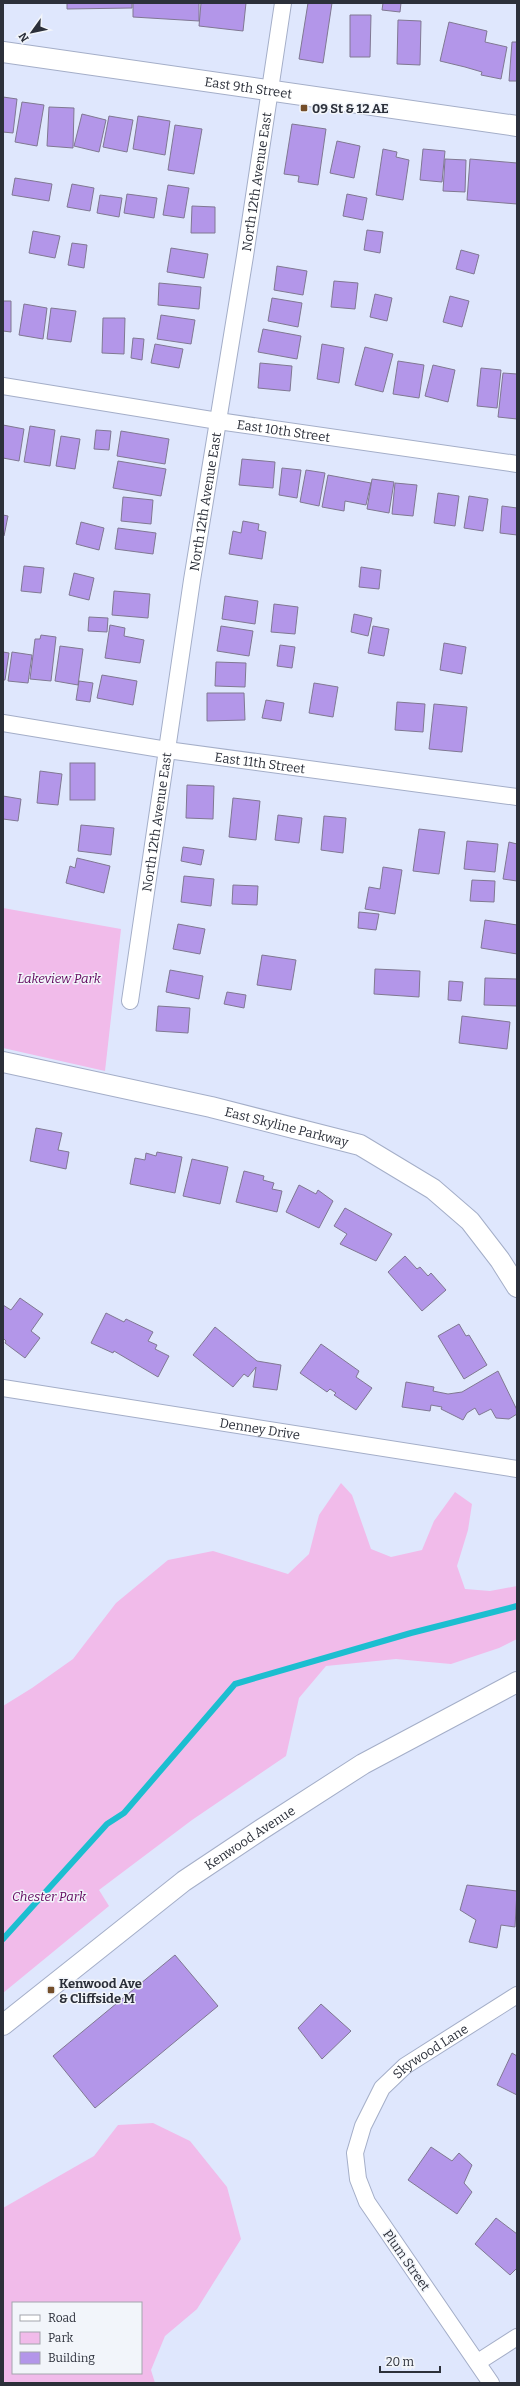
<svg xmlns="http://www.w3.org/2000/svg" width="520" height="2386" font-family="Bitter,serif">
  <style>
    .green { fill: #f1bbea; fill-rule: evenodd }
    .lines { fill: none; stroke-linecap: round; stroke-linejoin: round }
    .stream { stroke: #1cbed0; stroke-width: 6 }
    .building { fill: #b396e9; stroke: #807892 }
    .minor-casing { stroke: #a4aec8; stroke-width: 18 }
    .tertiary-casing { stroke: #a4aec8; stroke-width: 22 }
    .minor { stroke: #fff; stroke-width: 16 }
    .tertiary { stroke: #fff; stroke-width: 20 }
    .poi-dot { fill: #744e2a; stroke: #f2f5fa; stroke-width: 1.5 }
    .labels { text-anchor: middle; stroke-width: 3; stroke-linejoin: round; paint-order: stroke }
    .street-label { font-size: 13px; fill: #2c303a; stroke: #f2f5fa }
    .poi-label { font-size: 13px; font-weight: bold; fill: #2c303a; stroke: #f2f5fa; text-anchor: start }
    .park-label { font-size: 13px; font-style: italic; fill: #62075e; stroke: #f2f5fa }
  </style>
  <rect width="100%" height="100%" fill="#dfe7fd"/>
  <!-- green -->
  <g class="green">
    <path d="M3,908L121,929L105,1071L3,1048Z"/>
    <path d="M341,1483L352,1495L371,1549L391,1557L422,1550L434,1521L455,1492L472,1504L468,1530L457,1566L465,1589L490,1591L517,1586V1639L499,1648L451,1664L396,1659L326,1666L299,1698L286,1756L192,1820L99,1890L109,1906L3,1993V1706L32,1688L73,1659L116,1603L168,1560L213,1551L288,1574L309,1554L319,1515Z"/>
    <path d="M153,2123L190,2141L227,2187L241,2239L197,2309L165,2336L151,2370L155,2383H3V2208L94,2156L118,2125ZM13,2303H141V2373H13Z"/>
  </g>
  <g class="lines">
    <!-- stream -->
    <path class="stream" d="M3,1939L107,1824L124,1813L235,1684L411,1633L517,1606"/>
  </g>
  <!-- building -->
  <g class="building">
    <path d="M67,3H132V8L67,9Z"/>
    <path d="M133,3H199V21L133,17Z"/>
    <path d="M201,3H246L243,31L199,26Z"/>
    <path d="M308,3H332L323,63L299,59Z"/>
    <path d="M383,3H401L400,12L382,10Z"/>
    <path d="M350,15H371L370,57H350Z"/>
    <path d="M398,20L421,21L420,65L397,64Z"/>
    <path d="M449,22L487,31L485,42L507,47L501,79L481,75L482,72L465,67L440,61Z"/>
    <path d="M512,42H517V81H509Z"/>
    <path d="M3,97L17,99L13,133L3,132Z"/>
    <path d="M22,102L44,105L37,146L15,142Z"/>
    <path d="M49,107L74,108L73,148L47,146Z"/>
    <path d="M82,114L106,120L99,152L74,146Z"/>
    <path d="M109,116L133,120L127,152L103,147Z"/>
    <path d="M138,116L170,121L165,155L133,149Z"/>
    <path d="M292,124L326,129L318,185L298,182L299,176L284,174Z"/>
    <path d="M175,125L202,129L194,174L168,170Z"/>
    <path d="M337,141L360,146L354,178L330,173Z"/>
    <path d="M383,149L397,152L396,157L409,160L403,200L376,195Z"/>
    <path d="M423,149L445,151L442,182L420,180Z"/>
    <path d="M445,159L466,160L465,192L443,191Z"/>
    <path d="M470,159L517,163V204L467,200Z"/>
    <path d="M15,178L52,184L49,201L12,195Z"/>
    <path d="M72,184L94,188L90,211L67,207Z"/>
    <path d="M168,185L189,188L184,218L163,215Z"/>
    <path d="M127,194L157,198L154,218L124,213Z"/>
    <path d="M347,194L367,198L363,220L343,216Z"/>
    <path d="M100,195L122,198L119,217L97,213Z"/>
    <path d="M192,206L215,207V233H191Z"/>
    <path d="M367,230L383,232L380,253L364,250Z"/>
    <path d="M33,231L60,236L55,258L29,253Z"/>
    <path d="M72,243L87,245L84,268L68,265Z"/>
    <path d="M171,248L208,254L204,278L167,272Z"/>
    <path d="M461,250L479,255L474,274L456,269Z"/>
    <path d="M277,266L307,271L303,295L274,290Z"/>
    <path d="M334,281L358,283L355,309L331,307Z"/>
    <path d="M159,283L201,287L199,309L158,305Z"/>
    <path d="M375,294L392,298L387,321L370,317Z"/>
    <path d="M450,296L469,301L462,327L443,322Z"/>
    <path d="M272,298L302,303L298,327L268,321Z"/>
    <path d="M3,301H11V332L3,331Z"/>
    <path d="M24,304L47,308L43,339L19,335Z"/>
    <path d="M51,308L76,311L71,342L47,339Z"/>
    <path d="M161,315L195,320L191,344L157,339Z"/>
    <path d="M103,318H125L124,354L102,353Z"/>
    <path d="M263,329L301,336L297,359L258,352Z"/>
    <path d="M133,338L144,339L142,360L131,358Z"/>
    <path d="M155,344L183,349L179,368L151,363Z"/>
    <path d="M322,344L344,348L339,383L317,379Z"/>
    <path d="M365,347L393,354L383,392L355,385Z"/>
    <path d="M398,361L424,365L419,398L393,394Z"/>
    <path d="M260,363L292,366L290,391L258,388Z"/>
    <path d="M433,365L455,370L448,402L425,396Z"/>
    <path d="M481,368L501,370L497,408L477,406Z"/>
    <path d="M503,373L517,374V419L498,417Z"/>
    <path d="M3,425L24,429L19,461L3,458Z"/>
    <path d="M30,426L55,430L50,466L24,462Z"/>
    <path d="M96,430L111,431L109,450L94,449Z"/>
    <path d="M121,431L169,439L165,464L117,456Z"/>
    <path d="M61,436L80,439L75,469L56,466Z"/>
    <path d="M242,459L275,462L273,488L239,485Z"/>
    <path d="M118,461L166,469L161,496L113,488Z"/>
    <path d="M282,468L301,470L297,498L279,495Z"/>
    <path d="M306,470L325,473L319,506L300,502Z"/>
    <path d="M328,475L371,483L366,505L345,501L344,511L322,507Z"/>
    <path d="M372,479L394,482L389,513L367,509Z"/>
    <path d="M395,483L417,485L413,516L392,514Z"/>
    <path d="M438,493L459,496L455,526L434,523Z"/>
    <path d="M469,496L488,499L483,531L464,528Z"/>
    <path d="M123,497L153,500L151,524L121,521Z"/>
    <path d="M502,506L517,508V535L500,533Z"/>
    <path d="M3,515L8,516L4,536L3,535Z"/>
    <path d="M243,521L259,524L258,530L266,532L262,559L229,554L233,531L241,533Z"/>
    <path d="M81,522L104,528L99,550L76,544Z"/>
    <path d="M118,528L156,533L153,554L115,549Z"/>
    <path d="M24,566L44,568L41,593L21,591Z"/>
    <path d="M361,567L381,570L379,589L359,587Z"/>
    <path d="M74,573L94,578L89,600L69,595Z"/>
    <path d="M114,591L150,594L148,618L112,615Z"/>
    <path d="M225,596L258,601L255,624L222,619Z"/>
    <path d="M274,604L298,607L295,634L271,632Z"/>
    <path d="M354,614L372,618L368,636L351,632Z"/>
    <path d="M89,617L108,618L107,632L88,631Z"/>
    <path d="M110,625L125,628L124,636L144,640L140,663L105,658Z"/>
    <path d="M221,626L253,631L249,656L217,651Z"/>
    <path d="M373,626L389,629L384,656L368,653Z"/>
    <path d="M41,635L56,637L51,681L30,679L35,639H40Z"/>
    <path d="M444,643L466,647L462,674L440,670Z"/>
    <path d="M280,645L295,647L292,668L277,666Z"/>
    <path d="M60,646L83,649L78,685L55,681Z"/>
    <path d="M3,652L9,653L5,680H3Z"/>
    <path d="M12,652L32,655L28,683L8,681Z"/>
    <path d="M216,662L246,663L245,687L215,686Z"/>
    <path d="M102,675L137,681L133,705L97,698Z"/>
    <path d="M79,681L93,683L90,702L76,700Z"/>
    <path d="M314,683L338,687L333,717L309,713Z"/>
    <path d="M207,693H244L245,720L207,721Z"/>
    <path d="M266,700L284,703L281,721L262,718Z"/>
    <path d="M397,702L425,704L423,732L395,730Z"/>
    <path d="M434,704L467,707L462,752L429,749Z"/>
    <rect x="70" y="763" width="25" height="37"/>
    <path d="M40,771L62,774L58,805L37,803Z"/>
    <path d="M187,785L214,786L213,819L186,818Z"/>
    <path d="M3,796L21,799L18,821L3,819Z"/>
    <path d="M233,798L260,801L256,840L229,837Z"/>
    <path d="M278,815L302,818L299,843L275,840Z"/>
    <path d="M324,816L346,818L343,853L321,850Z"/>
    <path d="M81,825L114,828L111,855L78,851Z"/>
    <path d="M419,829L445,832L439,874L413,871Z"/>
    <path d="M467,841L498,844L495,872L464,869Z"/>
    <path d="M509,842L517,844V881L503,879Z"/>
    <path d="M183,847L204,850L201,865L181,861Z"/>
    <path d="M77,858L110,866L104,893L66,883L70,866L75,868Z"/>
    <path d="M383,867L402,870L395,914L365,909L369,887L380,889Z"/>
    <path d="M184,876L214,879L211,906L181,902Z"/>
    <path d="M472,880L495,881L494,902L470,901Z"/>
    <path d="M233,885L258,886L257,905L232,904Z"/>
    <path d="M359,912L379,914L376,930L358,928Z"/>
    <path d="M485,920L517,925V954L481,948Z"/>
    <path d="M178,924L205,929L200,954L173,949Z"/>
    <path d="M262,955L296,960L291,990L257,985Z"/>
    <path d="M375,969L420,971L419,997L374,994Z"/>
    <path d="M170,970L203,976L199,999L166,992Z"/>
    <path d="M485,978L517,979V1006L484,1005Z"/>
    <path d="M449,981L463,982L461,1001L448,1000Z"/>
    <path d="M227,992L246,995L244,1008L224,1004Z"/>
    <path d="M158,1006L190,1008L188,1033L156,1031Z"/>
    <path d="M462,1016L510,1022L507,1049L459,1043Z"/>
    <path d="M36,1128L62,1133L58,1150L69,1152L66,1169L30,1161Z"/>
    <path d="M157,1152L182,1157L175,1193L130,1184L135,1158L145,1160L146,1153L156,1156Z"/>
    <path d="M192,1159L228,1167L220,1204L183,1196Z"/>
    <path d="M244,1171L264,1176L263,1180L274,1183L272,1189L282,1191L277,1212L236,1202Z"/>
    <path d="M299,1185L316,1194L318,1190L333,1201L319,1228L286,1212Z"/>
    <path d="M345,1208L392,1234L376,1261L340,1244L347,1234L334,1226Z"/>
    <path d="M405,1256L417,1269L420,1267L428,1276L431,1273L446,1290L422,1311L388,1272Z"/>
    <path d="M20,1298L43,1314L31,1331L40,1338L25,1358L5,1343L6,1341L3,1338V1305L11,1310Z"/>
    <path d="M106,1313L124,1322L126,1319L153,1332L148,1341L157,1345L155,1349L169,1356L158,1377L114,1351L113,1353L91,1343Z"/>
    <path d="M459,1324L466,1336L469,1335L487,1365L464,1379L438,1336Z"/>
    <path d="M215,1327L257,1361L281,1365L277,1390L253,1387L256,1367L248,1377L244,1374L233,1387L193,1355Z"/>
    <path d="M321,1344L359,1371L356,1377L372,1388L356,1410L334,1395L336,1393L330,1389L327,1392L300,1373Z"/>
    <path d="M498,1371L517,1410V1414L509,1419L496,1418L491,1409L479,1415L475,1408L467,1413L463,1420L441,1409L442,1407L431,1405L430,1411L402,1407L406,1382L434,1387L433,1391L448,1394L462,1392Z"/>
    <path d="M467,1885L517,1891L515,1927L501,1925L497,1948L469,1942L476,1920L460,1910Z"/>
    <path d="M175,1955L218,2006L95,2108L53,2056Z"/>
    <path d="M321,2004L351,2031L322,2059L298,2028Z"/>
    <path d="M512,2053L517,2056V2095L497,2085Z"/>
    <path d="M431,2147L452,2161L459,2153L472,2165L464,2183L472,2192L457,2214L408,2180Z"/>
    <path d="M496,2218L517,2234V2268L510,2275L475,2244Z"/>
  </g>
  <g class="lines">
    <!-- minor casing -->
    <g class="minor-casing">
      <g id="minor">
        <path id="s1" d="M3,386L218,421L517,464"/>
        <path id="s2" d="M3,723L167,750L517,797"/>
        <path id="s3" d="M130,1001L192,580L245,256L283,3"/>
        <path id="s4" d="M3,1388L517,1469"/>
        <path d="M478,2362L517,2337"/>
        <path id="s5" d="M491,2383L367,2202L358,2179L355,2153L363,2126L382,2088L405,2066L517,1995"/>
      </g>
    </g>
    <!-- tertiary casing -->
    <g class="tertiary-casing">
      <g id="tertiary">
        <path id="s6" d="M3,52L517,126"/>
        <path id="s7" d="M3,1062L211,1107L360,1145L433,1189L470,1221L500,1260L517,1287"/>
        <path id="s8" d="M3,2025L184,1881L262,1829L363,1764L517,1682"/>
      </g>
    </g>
    <!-- minor -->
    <use href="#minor" class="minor"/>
    <!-- tertiary -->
    <use href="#tertiary" class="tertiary"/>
  </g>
  <!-- markers -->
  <g class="poi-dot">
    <rect x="300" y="104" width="8" height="8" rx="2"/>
    <rect x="47" y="1986" width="8" height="8" rx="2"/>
  </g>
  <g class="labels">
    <!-- street labels -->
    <g class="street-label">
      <text dy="5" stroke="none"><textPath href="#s6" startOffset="248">East 9th Street</textPath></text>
      <text dy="5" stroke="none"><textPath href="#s3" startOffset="829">North 12th Avenue East</textPath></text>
      <text dy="5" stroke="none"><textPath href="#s1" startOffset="284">East 10th Street</textPath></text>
      <text dy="5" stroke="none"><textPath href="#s3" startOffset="505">North 12th Avenue East</textPath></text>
      <text dy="5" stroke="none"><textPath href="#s2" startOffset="260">East 11th Street</textPath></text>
      <text dy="5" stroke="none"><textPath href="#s3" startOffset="181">North 12th Avenue East</textPath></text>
      <text dy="5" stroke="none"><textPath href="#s7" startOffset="291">East Skyline Parkway</textPath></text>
      <text dy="5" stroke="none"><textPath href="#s4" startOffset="260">Denney Drive</textPath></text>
      <text dy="5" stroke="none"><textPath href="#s8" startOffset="310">Kenwood Avenue</textPath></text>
      <text dy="5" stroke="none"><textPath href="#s5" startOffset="402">Skywood Lane</textPath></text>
      <text transform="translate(407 2260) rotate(55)" y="5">Plum Street</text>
    </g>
    <!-- poi labels -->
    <g class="poi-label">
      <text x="312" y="113">09 St &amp; 12 AE</text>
      <text x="59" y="1988">Kenwood Ave<tspan x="59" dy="15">&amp; Cliffside M</tspan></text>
    </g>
    <!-- park labels -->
    <g class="park-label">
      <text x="59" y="983">Lakeview Park</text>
      <text x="49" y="1901">Chester Park</text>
    </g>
  </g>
  <!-- border -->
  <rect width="520" height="2386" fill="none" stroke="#2c303a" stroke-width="8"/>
  <!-- legend -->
  <rect x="12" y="2302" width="130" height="72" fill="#f2f5fa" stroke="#a3a6ad"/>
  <rect x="20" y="2315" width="20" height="6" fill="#ffffff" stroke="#a3a6ad"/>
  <text x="48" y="2322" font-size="12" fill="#2c303a">Road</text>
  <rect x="20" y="2332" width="20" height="12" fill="#f1bbea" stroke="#a3a6ad"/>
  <text x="48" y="2342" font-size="12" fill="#2c303a">Park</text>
  <rect x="20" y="2352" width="20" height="12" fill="#b396e9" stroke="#a3a6ad"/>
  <text x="48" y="2362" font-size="12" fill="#2c303a">Building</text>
  <!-- north arrow -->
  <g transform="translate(32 32) rotate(237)" stroke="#f2f5fa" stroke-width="3" paint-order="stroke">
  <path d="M0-3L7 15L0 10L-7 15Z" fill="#2c303a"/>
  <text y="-6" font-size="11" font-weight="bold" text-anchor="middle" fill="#2c303a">N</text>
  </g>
  <!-- scale -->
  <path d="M380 2366v6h60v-6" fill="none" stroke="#2c303a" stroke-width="2"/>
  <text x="386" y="2366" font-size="12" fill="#2c303a" stroke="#f2f5fa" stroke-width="3" paint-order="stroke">20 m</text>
</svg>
